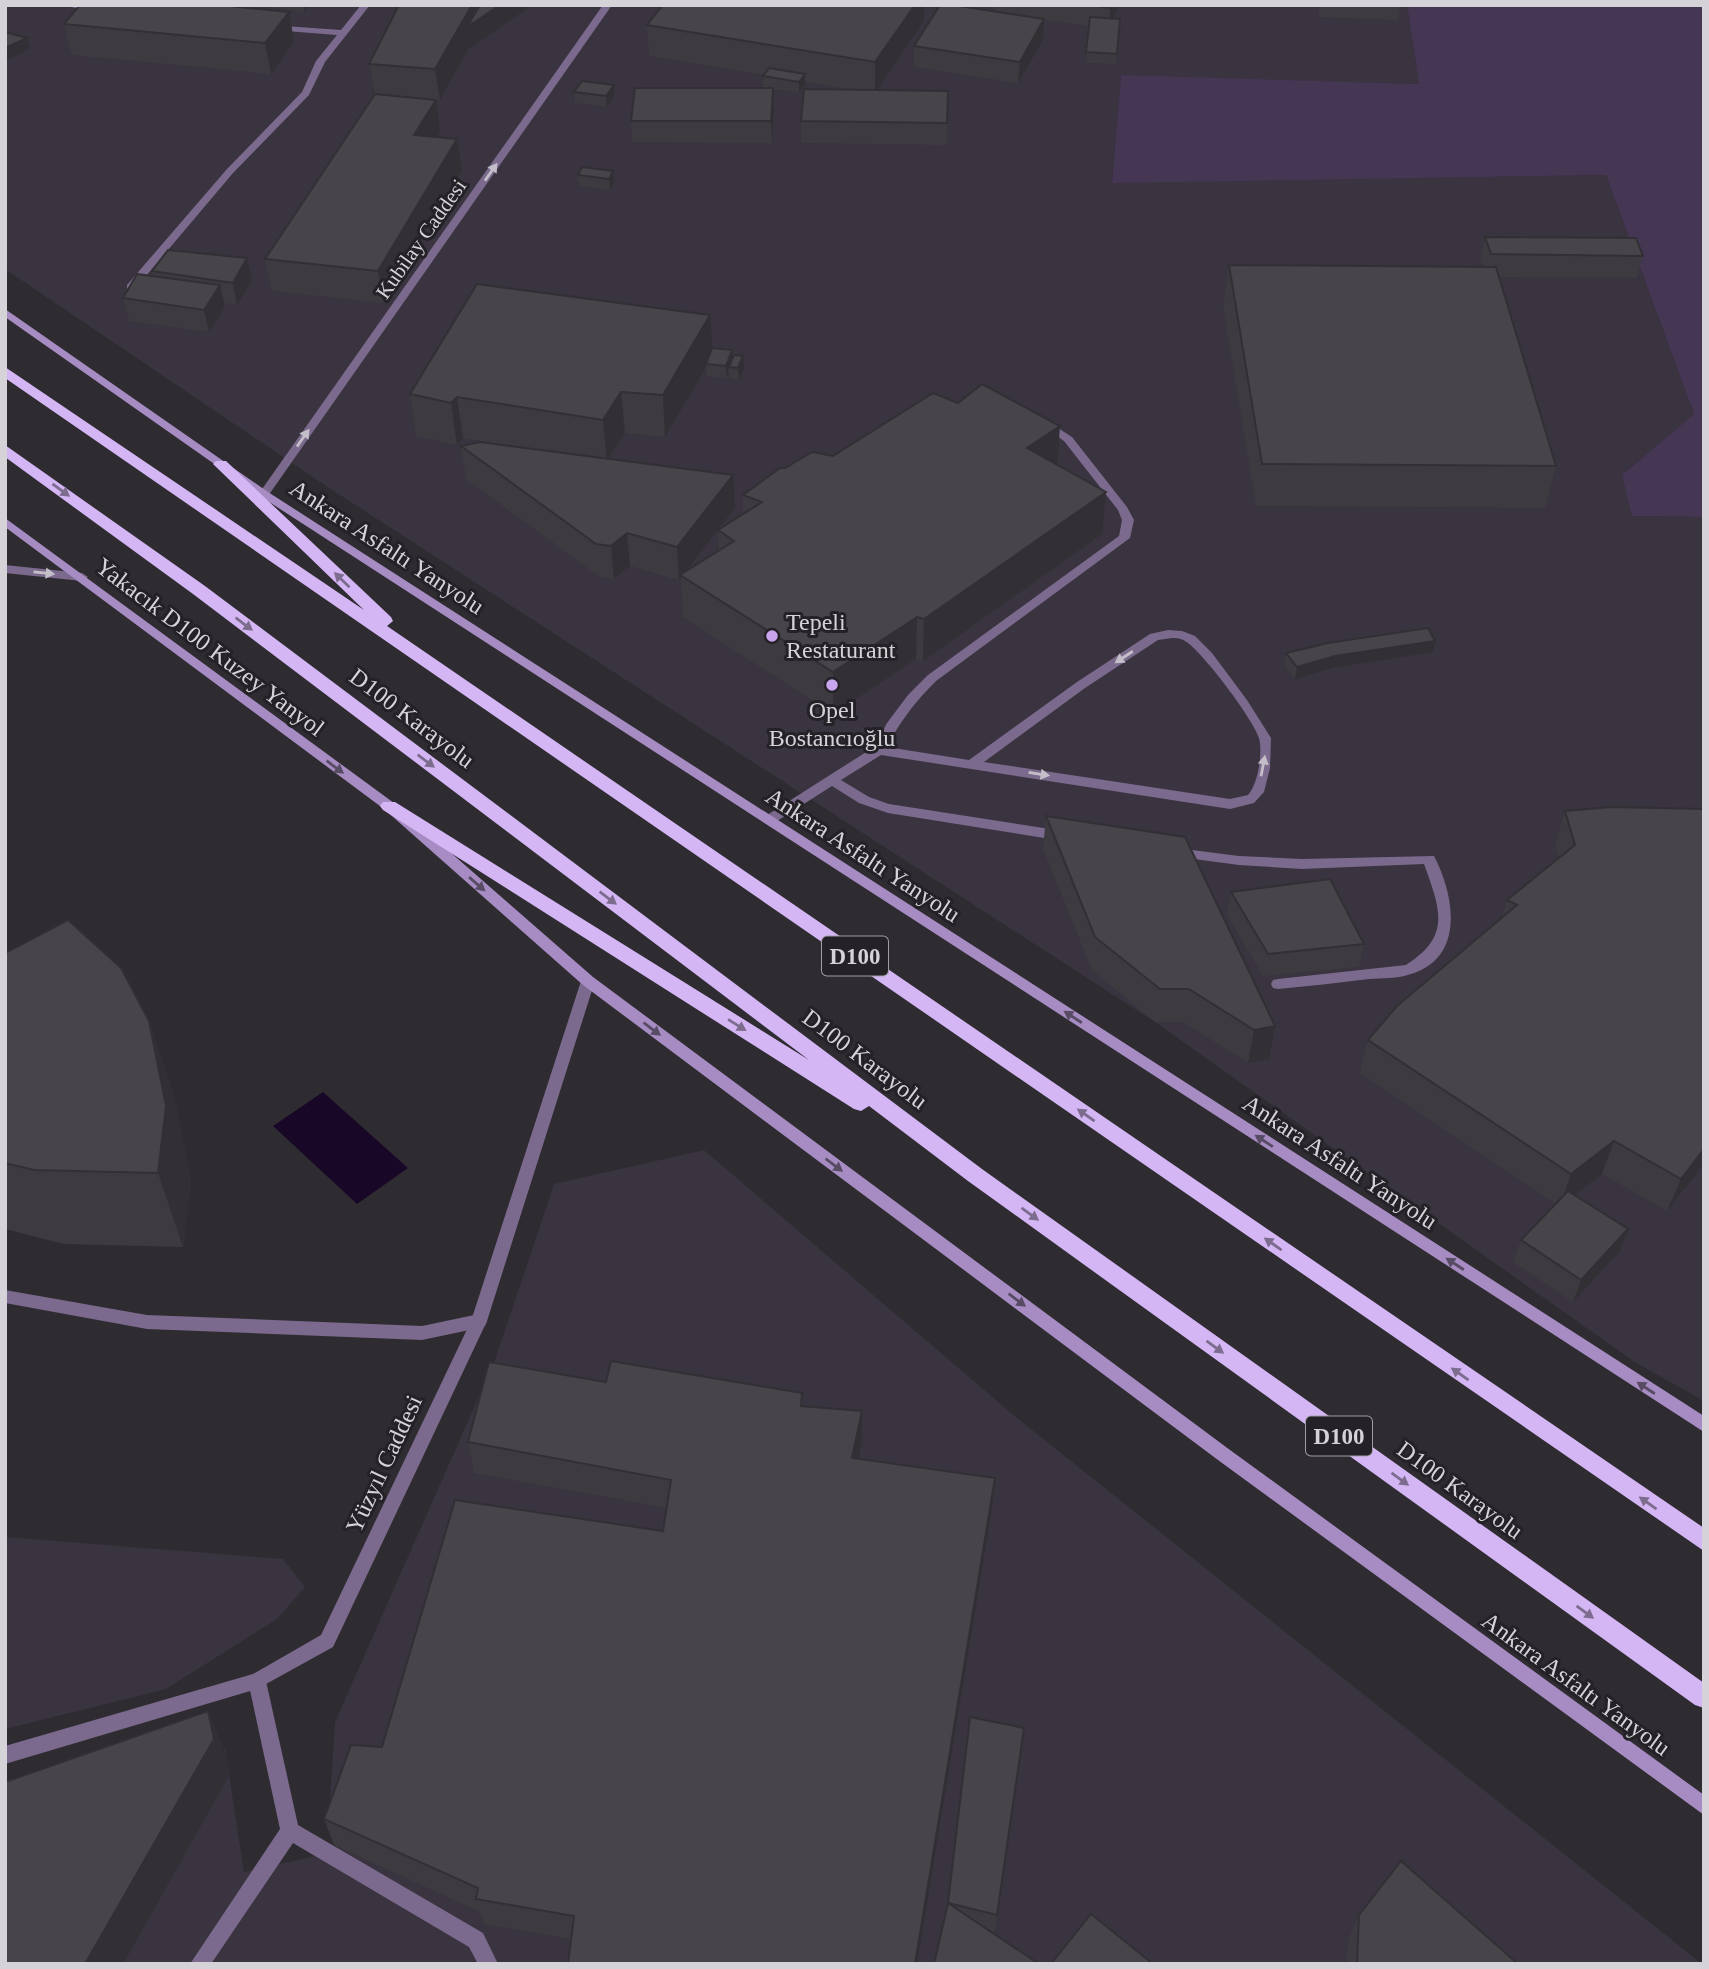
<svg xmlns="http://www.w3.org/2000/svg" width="1709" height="1969" font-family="Georgia,serif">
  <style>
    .built { fill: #39343f }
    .green { fill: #453654 }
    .water { fill: #190727 }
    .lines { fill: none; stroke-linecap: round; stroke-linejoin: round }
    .service { fill: #7b6a8d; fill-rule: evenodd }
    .tertiary { fill: #7b6a8d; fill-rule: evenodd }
    .secondary { fill: #a78cc3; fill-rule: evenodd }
    .trunk { fill: #d4b6f4; fill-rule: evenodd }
    .wall { fill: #3d3b40; fill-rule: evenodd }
    .shaded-wall { fill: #323034 }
    .building { fill: #47454a; stroke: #323034; stroke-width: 2 }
    .oneway { fill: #c3bec8 }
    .oneway2 { fill: #7c6c8e }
    .oneway3 { fill: #584c65 }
    .poi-dot { fill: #c9a5ee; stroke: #242227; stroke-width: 2.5 }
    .labels { text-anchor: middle; stroke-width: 6; stroke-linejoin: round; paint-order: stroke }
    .far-street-label { font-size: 21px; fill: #d5d3d7; stroke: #242227 }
    .shield { fill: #242227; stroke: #a09ea2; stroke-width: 2 }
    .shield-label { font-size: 23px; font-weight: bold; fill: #d5d3d7 }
    .street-label { font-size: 24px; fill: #d5d3d7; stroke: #242227 }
    .poi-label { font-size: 24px; fill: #d5d3d7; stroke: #242227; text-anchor: start }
  </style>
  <rect width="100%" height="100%" fill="#2e2c31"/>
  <!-- built -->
  <g class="built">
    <path d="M5,5H1407L1419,84L1121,76L1112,182L1606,175L1694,414L1622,475L1633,516L1704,517V1401L1633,1361L1155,1022L323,484L5,269Z"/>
    <path d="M704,1150L1017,1418L1702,1964H5V1812L225,1749L244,1872L338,1851L328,1829L335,1722L495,1360L554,1184Z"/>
    <path d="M5,1537L283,1559L305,1587L277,1619L166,1689L5,1729Z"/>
  </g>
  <!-- green -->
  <path class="green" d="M1407,5H1704V517L1632,516L1622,475L1694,414L1606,175L1112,183L1121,75L1419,84Z"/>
  <!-- water -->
  <path class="water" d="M323,1092L408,1168L357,1204L273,1126Z"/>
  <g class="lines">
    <!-- service -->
    <g class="service">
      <path d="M61,5H88L100,9L96,12Z"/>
      <path d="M361,5H370L325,62L309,95L233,173L135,289H127V285L227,169L302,92L316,61L337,35L273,30L268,27L270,25L341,30Z"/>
      <path d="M1044,419L1072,437L1127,507L1134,520L1130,538L936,681C916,701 900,721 887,747L969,760L1077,682L1150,634L1168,630L1182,631L1195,636L1212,653L1247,700L1271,738L1270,768L1264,792L1254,803L1230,809L881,755L841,780L869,797L889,804L1063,831L1070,836L1063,841L888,813L859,803L832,786L774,823H764L762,820L764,817L874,747L887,723L908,695L928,675L1119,536L1122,520L1118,510L1064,441L1040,424V420ZM1172,638C1179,638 1183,639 1188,643C1205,656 1252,717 1259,738C1263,753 1258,784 1248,795L1230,799L984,762L1085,688L1158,640Z"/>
      <path d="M5,565L82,573L88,577L82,581L5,573Z"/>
      <path d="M1176,848L1239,856L1302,859L1434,856C1454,894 1466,957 1411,974C1398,979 1382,978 1369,979C1338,983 1308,986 1278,989L1273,988L1271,984L1273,980L1278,979L1406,965C1452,936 1440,909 1424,864L1302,869L1239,865L1171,856L1169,853L1171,850Z"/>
      <path d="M5,1290L147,1315L422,1326L479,1314L485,1316L487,1321L485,1326L479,1328L422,1340L147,1329L5,1303Z"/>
      <path d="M257,1673L263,1675L266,1681L298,1825L483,1933L498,1964H478L469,1947L293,1843L211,1964H190L280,1829L248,1681L251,1675Z"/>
    </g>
    <!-- tertiary -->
    <g class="tertiary">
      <path d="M603,5H612L268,496H260V492Z"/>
      <path d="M588,976L595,981L487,1321L333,1647L257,1689L5,1764V1746L253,1674L321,1635L471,1321L581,981Z"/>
    </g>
    <!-- secondary -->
    <g class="secondary">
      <path d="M5,309L268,492L1704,1416V1432L260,496L5,317Z"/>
      <path d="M5,518L394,803L593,977L1230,1450L1704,1795V1815L1218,1460L583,985L384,809L5,527Z"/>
    </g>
    <!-- trunk -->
    <g class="trunk">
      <path d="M5,367L364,610L213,464L216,461H226L391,617L393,621L387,626L1704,1528V1551L5,378Z"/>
      <path d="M5,445L205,586L982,1169L1704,1683V1708L1695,1705L968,1181L869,1106L861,1111L854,1109L383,810L380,806L383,802H395L809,1060L193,594L5,457Z"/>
    </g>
  </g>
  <!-- wall -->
  <g class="wall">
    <path d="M257,5H311L304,12Z"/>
    <path d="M533,5L470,48L469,47L440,100L416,98L440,132L437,137L457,139L462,171L383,303L272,291L265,259L375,95L369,64Z"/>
    <path d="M663,5H924V21L877,90L948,91L947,145L801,143V121L854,90L805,82V85L799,93L773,89L774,110L772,143L632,142L631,121L771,88L763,87L764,75L649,56L647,25Z"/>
    <path d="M996,5H1119L1113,19H1120L1116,64L1086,63L1089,26L1044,20L1043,40L1018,83L914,67V46L995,12Z"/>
    <path d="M1319,5H1401L1398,20L1319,17Z"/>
    <path d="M289,12L294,42L271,74L72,55L64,24Z"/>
    <path d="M574,92L614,96L607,107L575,103Z"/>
    <path d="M613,171L614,182L610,190L579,186L578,175Z"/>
    <path d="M1485,237L1643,256L1637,278L1499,277L1556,466L1545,508L1256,506L1223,306L1229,265L1483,267L1480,259Z"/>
    <path d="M247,258L252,281L237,305L224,303L225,307L209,332L129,321L123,298L153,276L152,271Z"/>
    <path d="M710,315L712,349L732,350V359L744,368L739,380L730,378L729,369L726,378L707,376L706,367L665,437L625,433L609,459L735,508L718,530L743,514V495L785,468L833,456L1057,465L1102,534L923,661L916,659L833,714L683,617L681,578L679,580L630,566L614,579L600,577L466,479L461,446H510L463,438L457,445L416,436L410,394ZM718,530L719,550L685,572Z"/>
    <path d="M1433,652L1333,668L1295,679L1284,665L1286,653Z"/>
    <path d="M1565,811L1704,1164L1667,1211L1602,1174L1575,1195L1628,1229L1620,1251L1573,1302L1513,1262L1521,1240L1556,1204L1360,1073L1368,1040L1502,918L1507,900L1559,858L1555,844Z"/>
    <path d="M1046,816L1275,1026L1269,1059L1248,1063L1183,1022H1155L1092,970L1043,849Z"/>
    <path d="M1231,892L1364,944L1359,967L1263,976L1227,915Z"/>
    <path d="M5,953L149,1021L174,1096L191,1180L183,1247L64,1244L5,1229Z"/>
    <path d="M606,1382L802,1393L803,1406L862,1411V1441L858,1459L995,1478L992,1508L571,1939L484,1924L480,1912L334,1845L324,1819L382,1747L663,1531L667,1508L474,1473L468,1442Z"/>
    <path d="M1024,1728L995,1932L989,1930L948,1903Z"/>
    <path d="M1359,1915L1518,1964H1347L1348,1940Z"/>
  </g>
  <!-- shaded-wall -->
  <g class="shaded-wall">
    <path d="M303,5H311L304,12Z"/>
    <path d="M472,5H533L470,48L469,47L440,100L435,69Z"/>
    <path d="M915,5H924V21L875,93V62Z"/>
    <path d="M1111,5H1119L1109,29L1110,8Z"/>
    <path d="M289,12L294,42L271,74L265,43Z"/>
    <path d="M1044,19L1043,40L1018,83L1020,62Z"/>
    <path d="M27,38L30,48L5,61V48Z"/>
    <path d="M805,74V85L799,93V82Z"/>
    <path d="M614,85V96L607,107L606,96Z"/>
    <path d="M773,88L774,110L772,143L771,121Z"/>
    <path d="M436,100L440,132L419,166L414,135Z"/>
    <path d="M457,139L462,171L383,303L378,271Z"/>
    <path d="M613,171L614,182L610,190L609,179Z"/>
    <path d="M247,258L252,281L237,305L233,283Z"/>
    <path d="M220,285L225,307L209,332L204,310Z"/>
    <path d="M710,315L713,356L706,364V367L665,437L663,395Z"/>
    <path d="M732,350V362L729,367L726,378V366Z"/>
    <path d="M743,356L744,368L739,380L738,368Z"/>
    <path d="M621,392L625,433L607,461L603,420Z"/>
    <path d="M457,397L463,438L457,445L451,403Z"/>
    <path d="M1060,426L1057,467L1027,448Z"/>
    <path d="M733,475L735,508L682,576L680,575L681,578L679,580L677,547Z"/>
    <path d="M1106,492L1102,534L923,661L924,619Z"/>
    <path d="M627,533L630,566L614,579L611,546Z"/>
    <path d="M917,617L916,659L833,714V672Z"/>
    <path d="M1435,641L1433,652L1333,668L1295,679L1297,667L1335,656Z"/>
    <path d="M149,1021L174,1096L191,1180L183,1247L158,1173Z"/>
    <path d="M1275,1026L1269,1059L1248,1063L1254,1030Z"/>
    <path d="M1614,1141L1602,1174L1560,1206L1571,1174Z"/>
    <path d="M1704,1149V1164L1667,1211L1681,1179Z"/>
    <path d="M1628,1229L1620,1251L1573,1302L1581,1280Z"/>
    <path d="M862,1411V1441L852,1488V1458Z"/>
    <path d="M995,1478L992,1508L917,1964H915Z"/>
    <path d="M208,1711L223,1746L230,1774L123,1964H85Z"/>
  </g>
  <!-- building -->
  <g class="building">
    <path d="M80,5H219L289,12L265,43L64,24Z"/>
    <path d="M399,5H472L435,69L369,64Z"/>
    <path d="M480,5H500L467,27Z"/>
    <path d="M663,5H915L875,62L647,25Z"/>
    <path d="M940,5H952L1044,19L1020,62L914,46Z"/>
    <path d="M1091,5H1111L1110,8Z"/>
    <path d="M1090,17L1120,19L1117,54L1086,52Z"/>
    <path d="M5,32L27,38L5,48Z"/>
    <path d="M769,68L805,74L799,82L763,76Z"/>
    <path d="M582,81L614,85L606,96L574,92Z"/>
    <path d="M635,88H773L771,121H631Z"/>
    <path d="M804,89L948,91L947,123L801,121Z"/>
    <path d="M375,94L436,100L414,135L457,139L378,271L265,259Z"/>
    <path d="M582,167L613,171L609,179L578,175Z"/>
    <path d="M1485,237L1636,238L1643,256L1491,254Z"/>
    <path d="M168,250L247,258L233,283L152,271Z"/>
    <path d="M1229,265L1496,267L1556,466L1262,464Z"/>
    <path d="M137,274L220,285L204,310L123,298Z"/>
    <path d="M477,284L710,315L663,395L621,392L603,420L457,397L451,403L410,394Z"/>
    <path d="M712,348L732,350L726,366L706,364Z"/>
    <path d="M734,355L743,356L738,368L729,367Z"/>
    <path d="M982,384L1060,426L1027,448L1106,492L924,619L917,617L833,672L680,575L734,541L718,530L762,502L743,495L780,468H785L812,452L833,456L933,393L958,403Z"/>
    <path d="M480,442L733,475L677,547L627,533L611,546L596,544L461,446Z"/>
    <path d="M1428,628L1435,641L1335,656L1297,667L1286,653L1328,643Z"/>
    <path d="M1611,807L1704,809V1149L1681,1179L1614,1141L1571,1174L1368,1040L1397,1006L1517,905L1507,900L1575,845L1565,811Z"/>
    <path d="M1046,816L1185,837L1275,1026L1254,1030L1189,989H1160L1095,937Z"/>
    <path d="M1330,879L1364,944L1268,954L1231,892Z"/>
    <path d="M68,920L121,968L149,1021L166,1106L158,1173L34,1170L5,1163V953Z"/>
    <path d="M1568,1191L1628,1229L1581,1280L1521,1240Z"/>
    <path d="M611,1361L802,1393L801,1406L862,1411L852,1458L995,1478L915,1964H568L574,1916L476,1899L478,1888L324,1819L351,1745L382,1747L455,1500L663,1531L671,1480L468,1442L489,1362L606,1382Z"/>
    <path d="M208,1711L214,1739L85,1964H5V1782Z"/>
    <path d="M970,1717L1024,1728L997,1915L948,1903Z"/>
    <path d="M1401,1861L1518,1964H1357L1359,1915Z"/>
    <path d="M948,1903L1036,1962L1035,1964H934Z"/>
    <path d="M1091,1914L1153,1964H1051Z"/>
  </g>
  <!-- one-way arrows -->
  <defs><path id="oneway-solid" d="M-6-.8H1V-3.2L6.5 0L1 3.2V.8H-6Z" transform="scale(1.75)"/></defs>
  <g class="oneway">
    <use href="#oneway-solid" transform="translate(491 172) rotate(-55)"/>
    <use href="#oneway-solid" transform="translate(303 438) rotate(-55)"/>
    <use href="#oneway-solid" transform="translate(44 573) rotate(6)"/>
    <use href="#oneway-solid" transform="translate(1124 657) rotate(147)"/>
    <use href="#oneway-solid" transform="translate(1263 766) rotate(-79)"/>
    <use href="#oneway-solid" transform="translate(1039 774) rotate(9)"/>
  </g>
  <g class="oneway2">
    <use href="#oneway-solid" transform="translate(61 490) rotate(36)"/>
    <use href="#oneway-solid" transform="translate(342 580) rotate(-136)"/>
    <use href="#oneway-solid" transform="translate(244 624) rotate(37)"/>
    <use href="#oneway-solid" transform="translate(426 761) rotate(37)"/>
    <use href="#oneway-solid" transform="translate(608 898) rotate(37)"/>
    <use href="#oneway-solid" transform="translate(737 1025) rotate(32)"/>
    <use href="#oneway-solid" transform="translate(1086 1115) rotate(-145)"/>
    <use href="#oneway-solid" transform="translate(1030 1214) rotate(36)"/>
    <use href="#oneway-solid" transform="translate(1273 1244) rotate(-145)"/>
    <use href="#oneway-solid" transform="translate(1215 1347) rotate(36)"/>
    <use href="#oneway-solid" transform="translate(1460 1374) rotate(-145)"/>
    <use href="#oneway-solid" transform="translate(1400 1479) rotate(36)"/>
    <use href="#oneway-solid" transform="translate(1648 1503) rotate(-145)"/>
    <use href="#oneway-solid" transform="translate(1585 1612) rotate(36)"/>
  </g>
  <g class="oneway3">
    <use href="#oneway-solid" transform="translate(335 767) rotate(37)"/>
    <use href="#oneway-solid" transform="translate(477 884) rotate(41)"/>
    <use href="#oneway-solid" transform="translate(1073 1017) rotate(-147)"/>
    <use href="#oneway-solid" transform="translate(652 1029) rotate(37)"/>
    <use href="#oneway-solid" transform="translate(1264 1141) rotate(-147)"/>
    <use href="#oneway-solid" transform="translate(834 1165) rotate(37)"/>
    <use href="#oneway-solid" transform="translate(1455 1264) rotate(-147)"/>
    <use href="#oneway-solid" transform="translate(1017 1300) rotate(37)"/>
    <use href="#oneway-solid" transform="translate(1646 1388) rotate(-147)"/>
  </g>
  <!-- markers -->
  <g class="poi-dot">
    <circle cx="772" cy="636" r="7"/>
    <circle cx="832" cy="685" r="7"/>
  </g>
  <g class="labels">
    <!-- far-street labels -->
    <g class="far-street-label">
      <text transform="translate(421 239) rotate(-55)" y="7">Kubilay Caddesi</text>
    </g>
    <!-- shield labels -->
    <g class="shield">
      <rect x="822" y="936.5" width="66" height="39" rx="5"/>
      <rect x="1306" y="1416.5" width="66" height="39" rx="5"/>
    </g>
    <g class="shield-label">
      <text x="855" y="964">D100</text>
      <text x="1339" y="1444">D100</text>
    </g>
    <!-- street labels -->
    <g class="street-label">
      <text transform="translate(387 547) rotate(33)" y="8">Ankara Asfaltı Yanyolu</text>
      <text transform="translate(210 647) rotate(37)" y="8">Yakacık D100 Kuzey Yanyol</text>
      <text transform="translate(412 718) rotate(37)" y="8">D100 Karayolu</text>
      <text transform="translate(863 855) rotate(33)" y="8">Ankara Asfaltı Yanyolu</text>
      <text transform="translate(865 1059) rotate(37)" y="8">D100 Karayolu</text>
      <text transform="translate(1340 1162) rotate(33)" y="8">Ankara Asfaltı Yanyolu</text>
      <text transform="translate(384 1464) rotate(-65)" y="8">Yüzyıl Caddesi</text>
      <text transform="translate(1460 1490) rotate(36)" y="8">D100 Karayolu</text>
      <text transform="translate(1576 1684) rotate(36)" y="8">Ankara Asfaltı Yanyolu</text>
    </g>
    <!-- poi labels -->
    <g class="poi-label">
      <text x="786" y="630">Tepeli<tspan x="786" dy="28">Restaturant</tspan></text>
      <text x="832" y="718" text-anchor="middle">Opel<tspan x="832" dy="28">Bostancıoğlu</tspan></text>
    </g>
  </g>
  <!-- border -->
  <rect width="1709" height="1969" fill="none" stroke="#d5d3d7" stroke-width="14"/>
</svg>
